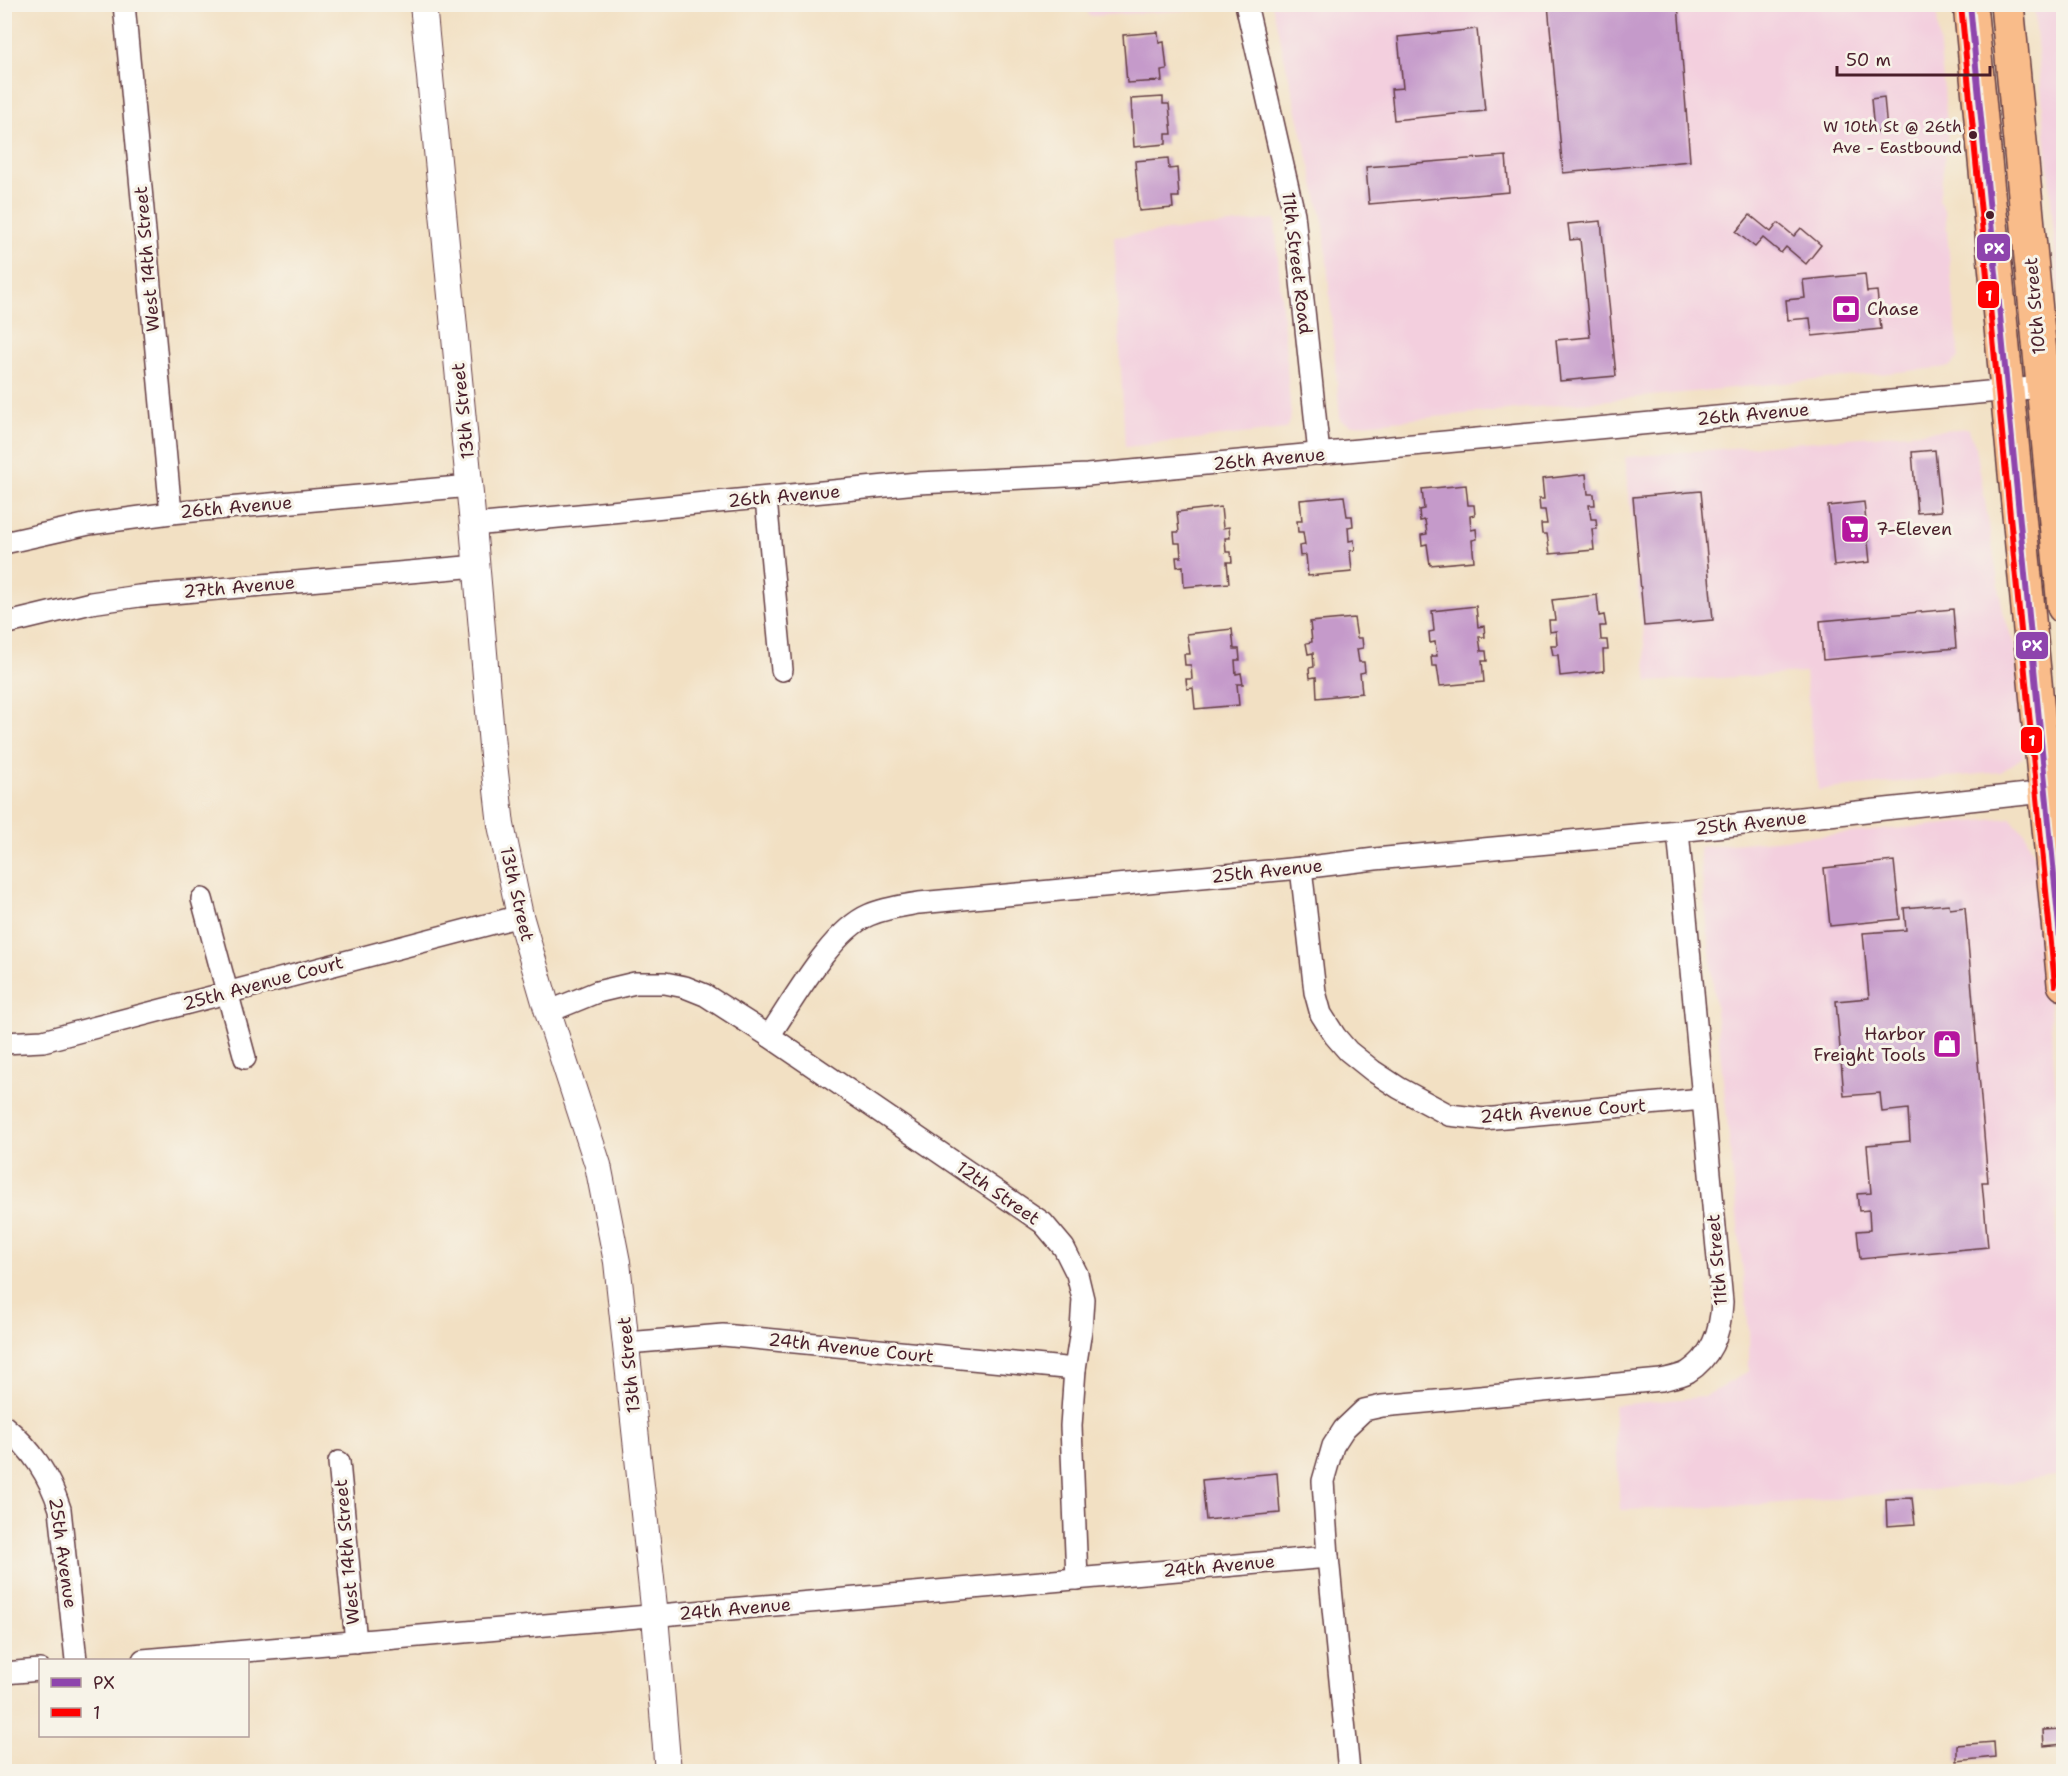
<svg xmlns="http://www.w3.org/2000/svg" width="2068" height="1776" font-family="'Shantell Sans',sans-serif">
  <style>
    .built { fill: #f3cfde }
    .building { fill: #c59aca }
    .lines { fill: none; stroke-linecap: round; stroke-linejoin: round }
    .minor-casing { stroke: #633c42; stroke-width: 24 }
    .tertiary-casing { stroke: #633c42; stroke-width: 28 }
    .primary-casing { stroke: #633c42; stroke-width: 36 }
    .minor { stroke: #fff; stroke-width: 21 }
    .tertiary { stroke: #fff; stroke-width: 26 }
    .primary { stroke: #f9bc8a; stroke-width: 33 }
    .bus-1-casing { stroke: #f7f3e8; stroke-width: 10 }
    .bus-2-casing { stroke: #f7f3e8; stroke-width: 10 }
    .bus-1 { stroke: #8e44ad; stroke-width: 6 }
    .bus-2 { stroke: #f00; stroke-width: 6 }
    .bus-dot { fill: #4a1f2b; stroke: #f7f3e8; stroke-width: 2 }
    .labels { text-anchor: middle; stroke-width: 6; stroke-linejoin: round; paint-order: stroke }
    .bus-label { font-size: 16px; fill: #4a1f2b; stroke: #f7f3e8; text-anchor: end }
    .street-label { font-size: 18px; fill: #4a1f2b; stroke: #f7f3e8 }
    .poi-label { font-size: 18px; fill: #4a1f2b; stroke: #f7f3e8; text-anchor: start }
    .line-badge { stroke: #f7f3e8; stroke-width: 2 }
    .badge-label { font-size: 16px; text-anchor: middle; font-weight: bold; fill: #fff }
  </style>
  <rect width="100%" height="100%" fill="#f7f3e8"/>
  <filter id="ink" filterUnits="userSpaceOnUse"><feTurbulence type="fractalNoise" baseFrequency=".0167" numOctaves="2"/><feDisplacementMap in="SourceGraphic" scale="12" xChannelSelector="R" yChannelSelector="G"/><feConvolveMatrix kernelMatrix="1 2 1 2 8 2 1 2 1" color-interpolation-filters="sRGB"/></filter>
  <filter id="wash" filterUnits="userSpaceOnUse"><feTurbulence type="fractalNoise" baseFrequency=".008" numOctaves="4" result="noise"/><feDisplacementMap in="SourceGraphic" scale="24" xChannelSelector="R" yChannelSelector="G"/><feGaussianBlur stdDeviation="1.35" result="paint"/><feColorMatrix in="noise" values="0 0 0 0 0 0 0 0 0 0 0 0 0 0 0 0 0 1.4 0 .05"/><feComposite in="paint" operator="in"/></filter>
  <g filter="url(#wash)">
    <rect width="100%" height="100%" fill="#f2e0c3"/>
    <!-- built -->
    <g class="built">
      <path d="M1224,5L1225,8L1088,16L1087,5Z"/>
      <path d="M1272,5H1936L1948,134L1939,200L1945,212L1959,357L1949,367L1352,425L1340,420L1324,226Z"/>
      <path d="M2034,5H2063V341V340Z"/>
      <path d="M1275,219L1291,416L1286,429L1125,447L1114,237Z"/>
      <path d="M1968,428L1976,447L2003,612L2015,648L2023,757L2001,772L1818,790L1805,673L1648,682L1625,457Z"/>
      <path d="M2010,818L2024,832L2040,868L2063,1195V1211L2055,1212L2064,1306L2063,1475L2013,1482L1746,1506L1620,1510L1614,1405L1704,1397L1749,1371V1332L1699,847Z"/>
    </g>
    <g id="blocks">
      <!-- building -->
      <g class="building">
        <path d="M1548,4H1678L1690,161L1563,173Z"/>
        <path d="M1477,29L1485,111L1394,120L1391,89L1403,88L1398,37Z"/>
        <path d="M1158,32L1159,43L1164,42L1167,70L1161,71L1162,81L1127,83L1123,35Z"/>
        <path d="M1163,97V104H1169L1172,134H1166V144L1134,147L1131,99Z"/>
        <path d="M1884,97L1887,131L1874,132L1871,99Z"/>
        <path d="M1506,156L1509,192L1369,204L1366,167Z"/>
        <path d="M1168,158L1169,169L1177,168L1179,197H1172L1173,208L1139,211L1135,161Z"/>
        <path d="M1750,215L1771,232L1778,223L1794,236L1801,228L1821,245L1806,264L1786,247L1781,253L1763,238L1755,247L1736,232Z"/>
        <path d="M1601,221L1616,376L1560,381L1556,340L1590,337L1580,239L1570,240L1568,224Z"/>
        <path d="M1865,274L1867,292L1877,291L1881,329L1812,336L1810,318L1788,320L1786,300L1805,298L1803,280Z"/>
        <path d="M1935,450L1941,511L1917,513L1912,452Z"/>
        <path d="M1586,474L1588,494H1594L1595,505H1589L1591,519H1596L1597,529H1592L1594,550L1550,554L1547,534H1542L1541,524H1547L1545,510H1540L1539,499H1544L1542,479Z"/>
        <path d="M1466,485L1468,505H1474L1475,515L1470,516L1471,530L1476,529L1477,539L1472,540L1474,561L1430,565L1427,544L1422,545L1421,535L1427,534L1425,520L1420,521L1419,510L1424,509L1422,489Z"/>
        <path d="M1701,491L1713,620L1644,626L1633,497Z"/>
        <path d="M1344,496L1347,516H1352L1353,526L1348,527L1349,541L1354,540L1355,550L1350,551L1352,572L1308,576L1306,555L1300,556L1299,546L1305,545L1303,532H1298L1297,521H1302L1300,500Z"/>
        <path d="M1864,502L1870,562L1834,566L1828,506Z"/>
        <path d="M1221,507L1223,528L1229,527L1230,538H1225L1226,552H1231L1232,562H1227L1229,583L1184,587L1183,566L1177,567L1176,557H1181L1180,543H1175L1174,532H1179L1177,512Z"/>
        <path d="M1597,595L1599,616L1604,615L1606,626H1600L1601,640H1607L1608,650H1603L1604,671L1560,676L1558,655H1553L1551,645H1557L1556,631L1550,632L1549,620H1555L1552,600Z"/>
        <path d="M1476,606L1478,627L1484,626L1485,637H1479L1481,651H1486L1487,661H1482L1484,682L1440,686L1437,666H1432L1431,656H1437L1435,642L1430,643L1429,632L1434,631L1432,611Z"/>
        <path d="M1953,609L1956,648L1823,660L1820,621Z"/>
        <path d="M1354,618L1357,638H1362L1363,648L1357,649L1359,662H1364L1365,672L1360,673L1362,693L1317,698L1316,677L1310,678L1309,668L1314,667L1313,653L1308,654L1306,643L1312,642L1310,622Z"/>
        <path d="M1232,629L1234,649H1239L1240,660H1235L1236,674L1241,673L1243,684H1237L1239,705L1195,709L1193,688L1187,689L1186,679H1192L1191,665H1185L1184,654H1190L1187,634Z"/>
        <path d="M1894,861L1900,919L1830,926L1824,868Z"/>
        <path d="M1949,904L1950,909L1965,907L1988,1182H1982L1988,1247L1860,1259L1857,1231L1870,1230L1869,1210L1859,1211L1857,1194L1871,1193L1867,1145L1910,1141L1908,1109L1882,1112L1880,1093L1844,1096L1836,1001L1869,998L1863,933L1906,930L1904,908Z"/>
        <path d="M1277,1473L1280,1513L1206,1520L1202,1480Z"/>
        <path d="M1912,1498L1915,1524L1887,1526L1886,1499Z"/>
        <path d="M2064,1729V1744L2044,1746L2043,1730Z"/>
        <path d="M1994,1742L1995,1757L1957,1761V1745Z"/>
      </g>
    </g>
  </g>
  <g filter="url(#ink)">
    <use href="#blocks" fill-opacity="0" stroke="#633c42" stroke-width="1.5"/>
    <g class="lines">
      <!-- minor casing -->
      <g class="minor-casing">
        <g id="minor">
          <path d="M124,4L171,513"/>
          <path d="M1246,4L1294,214L1319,454"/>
          <path d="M766,499L782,670"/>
          <path d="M473,525L918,483L1087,475L2064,385"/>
          <path d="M4,543L89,524L171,513L470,486"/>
          <path d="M4,624L91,603L139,596L477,566"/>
          <path d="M1301,868L1315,992L1321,1014L1335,1036L1348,1051L1373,1071L1399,1088L1449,1115L1483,1119L1703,1099"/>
          <path d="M202,899L245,1058"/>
          <path d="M548,1012L597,992L635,983H665L685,987L705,995L769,1036L1043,1223L1064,1248L1077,1274L1083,1299L1081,1330L1075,1369L1071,1426L1077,1579"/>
          <path d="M769,1036C793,1001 831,931 869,915C885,908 902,906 919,903L1301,868L1375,859L1678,831L2064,790"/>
          <path d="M4,1043L43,1041L520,916"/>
          <path d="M627,1343L723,1335L1075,1369"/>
          <path d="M4,1426C32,1449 49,1475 60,1509L76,1660"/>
          <path d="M339,1462L356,1642"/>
          <path d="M143,1660L1328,1557"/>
          <path d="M4,1673L40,1670"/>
          <path d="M1349,1772L1328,1557L1323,1481L1333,1446L1344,1429L1364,1410L1382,1406L1661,1380C1669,1378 1681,1376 1688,1372C1713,1356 1721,1329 1722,1302L1678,831"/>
        </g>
      </g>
      <!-- tertiary casing -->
      <g class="tertiary-casing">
        <path id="tertiary" d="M423,4L473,525L492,746L501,825L520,916L548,1012L598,1165L617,1262L655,1616L668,1772"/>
      </g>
      <!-- primary casing -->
      <g class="primary-casing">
        <g id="primary">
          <path d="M1970,4L2064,984"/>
          <path d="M2007,4L2064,607"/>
        </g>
      </g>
      <!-- minor -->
      <use href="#minor" class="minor"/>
      <!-- tertiary -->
      <use href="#tertiary" class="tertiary"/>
      <!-- primary -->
      <use href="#primary" class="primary"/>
      <!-- bus-1 casing -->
      <g class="bus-1-casing">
        <path id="bus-1" d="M1970,4L2064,979"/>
      </g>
      <!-- bus-2 casing -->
      <g class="bus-2-casing">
        <path id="bus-2" d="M1961,5L2055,985"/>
      </g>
      <!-- bus-1 -->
      <use href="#bus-1" class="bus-1"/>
      <!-- bus-2 -->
      <use href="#bus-2" class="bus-2"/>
    </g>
  </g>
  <!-- icons -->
  <defs>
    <g id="bank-square" transform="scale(1.5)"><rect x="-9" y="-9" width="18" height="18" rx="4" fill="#b5179e" stroke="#f7f3e8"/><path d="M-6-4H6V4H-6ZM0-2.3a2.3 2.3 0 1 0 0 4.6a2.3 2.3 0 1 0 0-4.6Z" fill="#fff"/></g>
    <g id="supermarket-square" transform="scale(1.5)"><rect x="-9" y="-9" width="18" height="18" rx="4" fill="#b5179e" stroke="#f7f3e8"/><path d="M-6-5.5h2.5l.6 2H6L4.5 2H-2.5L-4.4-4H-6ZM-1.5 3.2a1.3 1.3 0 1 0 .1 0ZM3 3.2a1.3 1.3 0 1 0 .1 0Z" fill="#fff"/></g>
    <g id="shop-square" transform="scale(1.5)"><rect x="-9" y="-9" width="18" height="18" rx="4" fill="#b5179e" stroke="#f7f3e8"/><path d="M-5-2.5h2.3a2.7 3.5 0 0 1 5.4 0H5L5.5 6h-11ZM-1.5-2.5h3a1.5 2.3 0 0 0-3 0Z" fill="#fff"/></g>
  </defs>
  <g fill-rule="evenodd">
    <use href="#bank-square" x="1846" y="309"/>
    <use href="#supermarket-square" x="1855" y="529"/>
    <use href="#shop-square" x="1947" y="1044"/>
  </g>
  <!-- markers -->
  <g class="bus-dot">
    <circle cx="1973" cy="135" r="5"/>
    <circle cx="1990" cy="215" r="5"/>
  </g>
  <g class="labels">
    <!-- bus labels -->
    <g class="bus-label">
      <text x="1962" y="132">W 10th St @ 26th<tspan x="1962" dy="21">Ave - Eastbound</tspan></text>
    </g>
    <!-- street labels -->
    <g class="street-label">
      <text transform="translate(147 259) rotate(-95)" y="6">West 14th Street</text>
      <text transform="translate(1297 263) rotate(83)" y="6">11th Street Road</text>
      <text transform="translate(2035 306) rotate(-95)" y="6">10th Street</text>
      <text transform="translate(463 411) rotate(-96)" y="6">13th Street</text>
      <text transform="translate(1753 414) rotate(-5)" y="6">26th Avenue</text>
      <text transform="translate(1269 459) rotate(-5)" y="6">26th Avenue</text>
      <text transform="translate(784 496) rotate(-5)" y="6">26th Avenue</text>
      <text transform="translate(236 507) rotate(-5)" y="6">26th Avenue</text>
      <text transform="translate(239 587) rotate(-5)" y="6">27th Avenue</text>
      <text transform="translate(1751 823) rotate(-6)" y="6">25th Avenue</text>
      <text transform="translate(1267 871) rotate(-6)" y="6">25th Avenue</text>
      <text transform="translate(517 894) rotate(77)" y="6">13th Street</text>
      <text transform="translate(263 983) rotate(-15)" y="6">25th Avenue Court</text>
      <text transform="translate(1563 1111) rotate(-4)" y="6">24th Avenue Court</text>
      <text transform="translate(998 1193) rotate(35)" y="6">12th Street</text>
      <text transform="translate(1717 1260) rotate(-95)" y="6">11th Street</text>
      <text transform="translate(851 1348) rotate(6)" y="6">24th Avenue Court</text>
      <text transform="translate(629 1365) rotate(-96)" y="6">13th Street</text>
      <text transform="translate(347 1552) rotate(-95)" y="6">West 14th Street</text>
      <text transform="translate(63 1553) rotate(82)" y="6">25th Avenue</text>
      <text transform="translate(1219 1566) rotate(-5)" y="6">24th Avenue</text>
      <text transform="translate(735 1609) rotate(-5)" y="6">24th Avenue</text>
    </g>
    <!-- poi labels -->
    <g class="poi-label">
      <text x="1867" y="315">Chase</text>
      <text x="1876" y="535">7-Eleven</text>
      <text x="1926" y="1040" text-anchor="end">Harbor<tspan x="1926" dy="21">Freight Tools</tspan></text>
    </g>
  </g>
  <g class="line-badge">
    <rect x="1976" y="233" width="35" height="29" rx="6" fill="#8e44ad"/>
    <rect x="1977" y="280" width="23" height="29" rx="6" fill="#f00"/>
    <rect x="2015" y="631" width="34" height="29" rx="6" fill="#8e44ad"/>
    <rect x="2020" y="726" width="23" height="28" rx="6" fill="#f00"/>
  </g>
  <g class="badge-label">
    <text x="1994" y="254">PX</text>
    <text x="1989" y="301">1</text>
    <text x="2032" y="651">PX</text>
    <text x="2032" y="746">1</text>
  </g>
  <!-- margin -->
  <rect width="2068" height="1776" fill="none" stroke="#f7f3e8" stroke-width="24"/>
  <!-- legend -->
  <rect x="39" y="1659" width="210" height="78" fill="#f7f3e8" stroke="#b29e9c" stroke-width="1.5"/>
  <rect x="51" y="1678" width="30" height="9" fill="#8e44ad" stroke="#b29e9c" stroke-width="1.5"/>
  <text x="93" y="1689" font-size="18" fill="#4a1f2b">PX</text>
  <rect x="51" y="1708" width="30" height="9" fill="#ff0000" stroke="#b29e9c" stroke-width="1.5"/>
  <text x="93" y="1719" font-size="18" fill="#4a1f2b">1</text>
  <!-- scale -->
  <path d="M1837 66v9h153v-9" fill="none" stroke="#4a1f2b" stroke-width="3"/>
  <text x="1846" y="66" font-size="18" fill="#4a1f2b" stroke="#f7f3e8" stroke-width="4.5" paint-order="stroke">50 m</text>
</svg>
